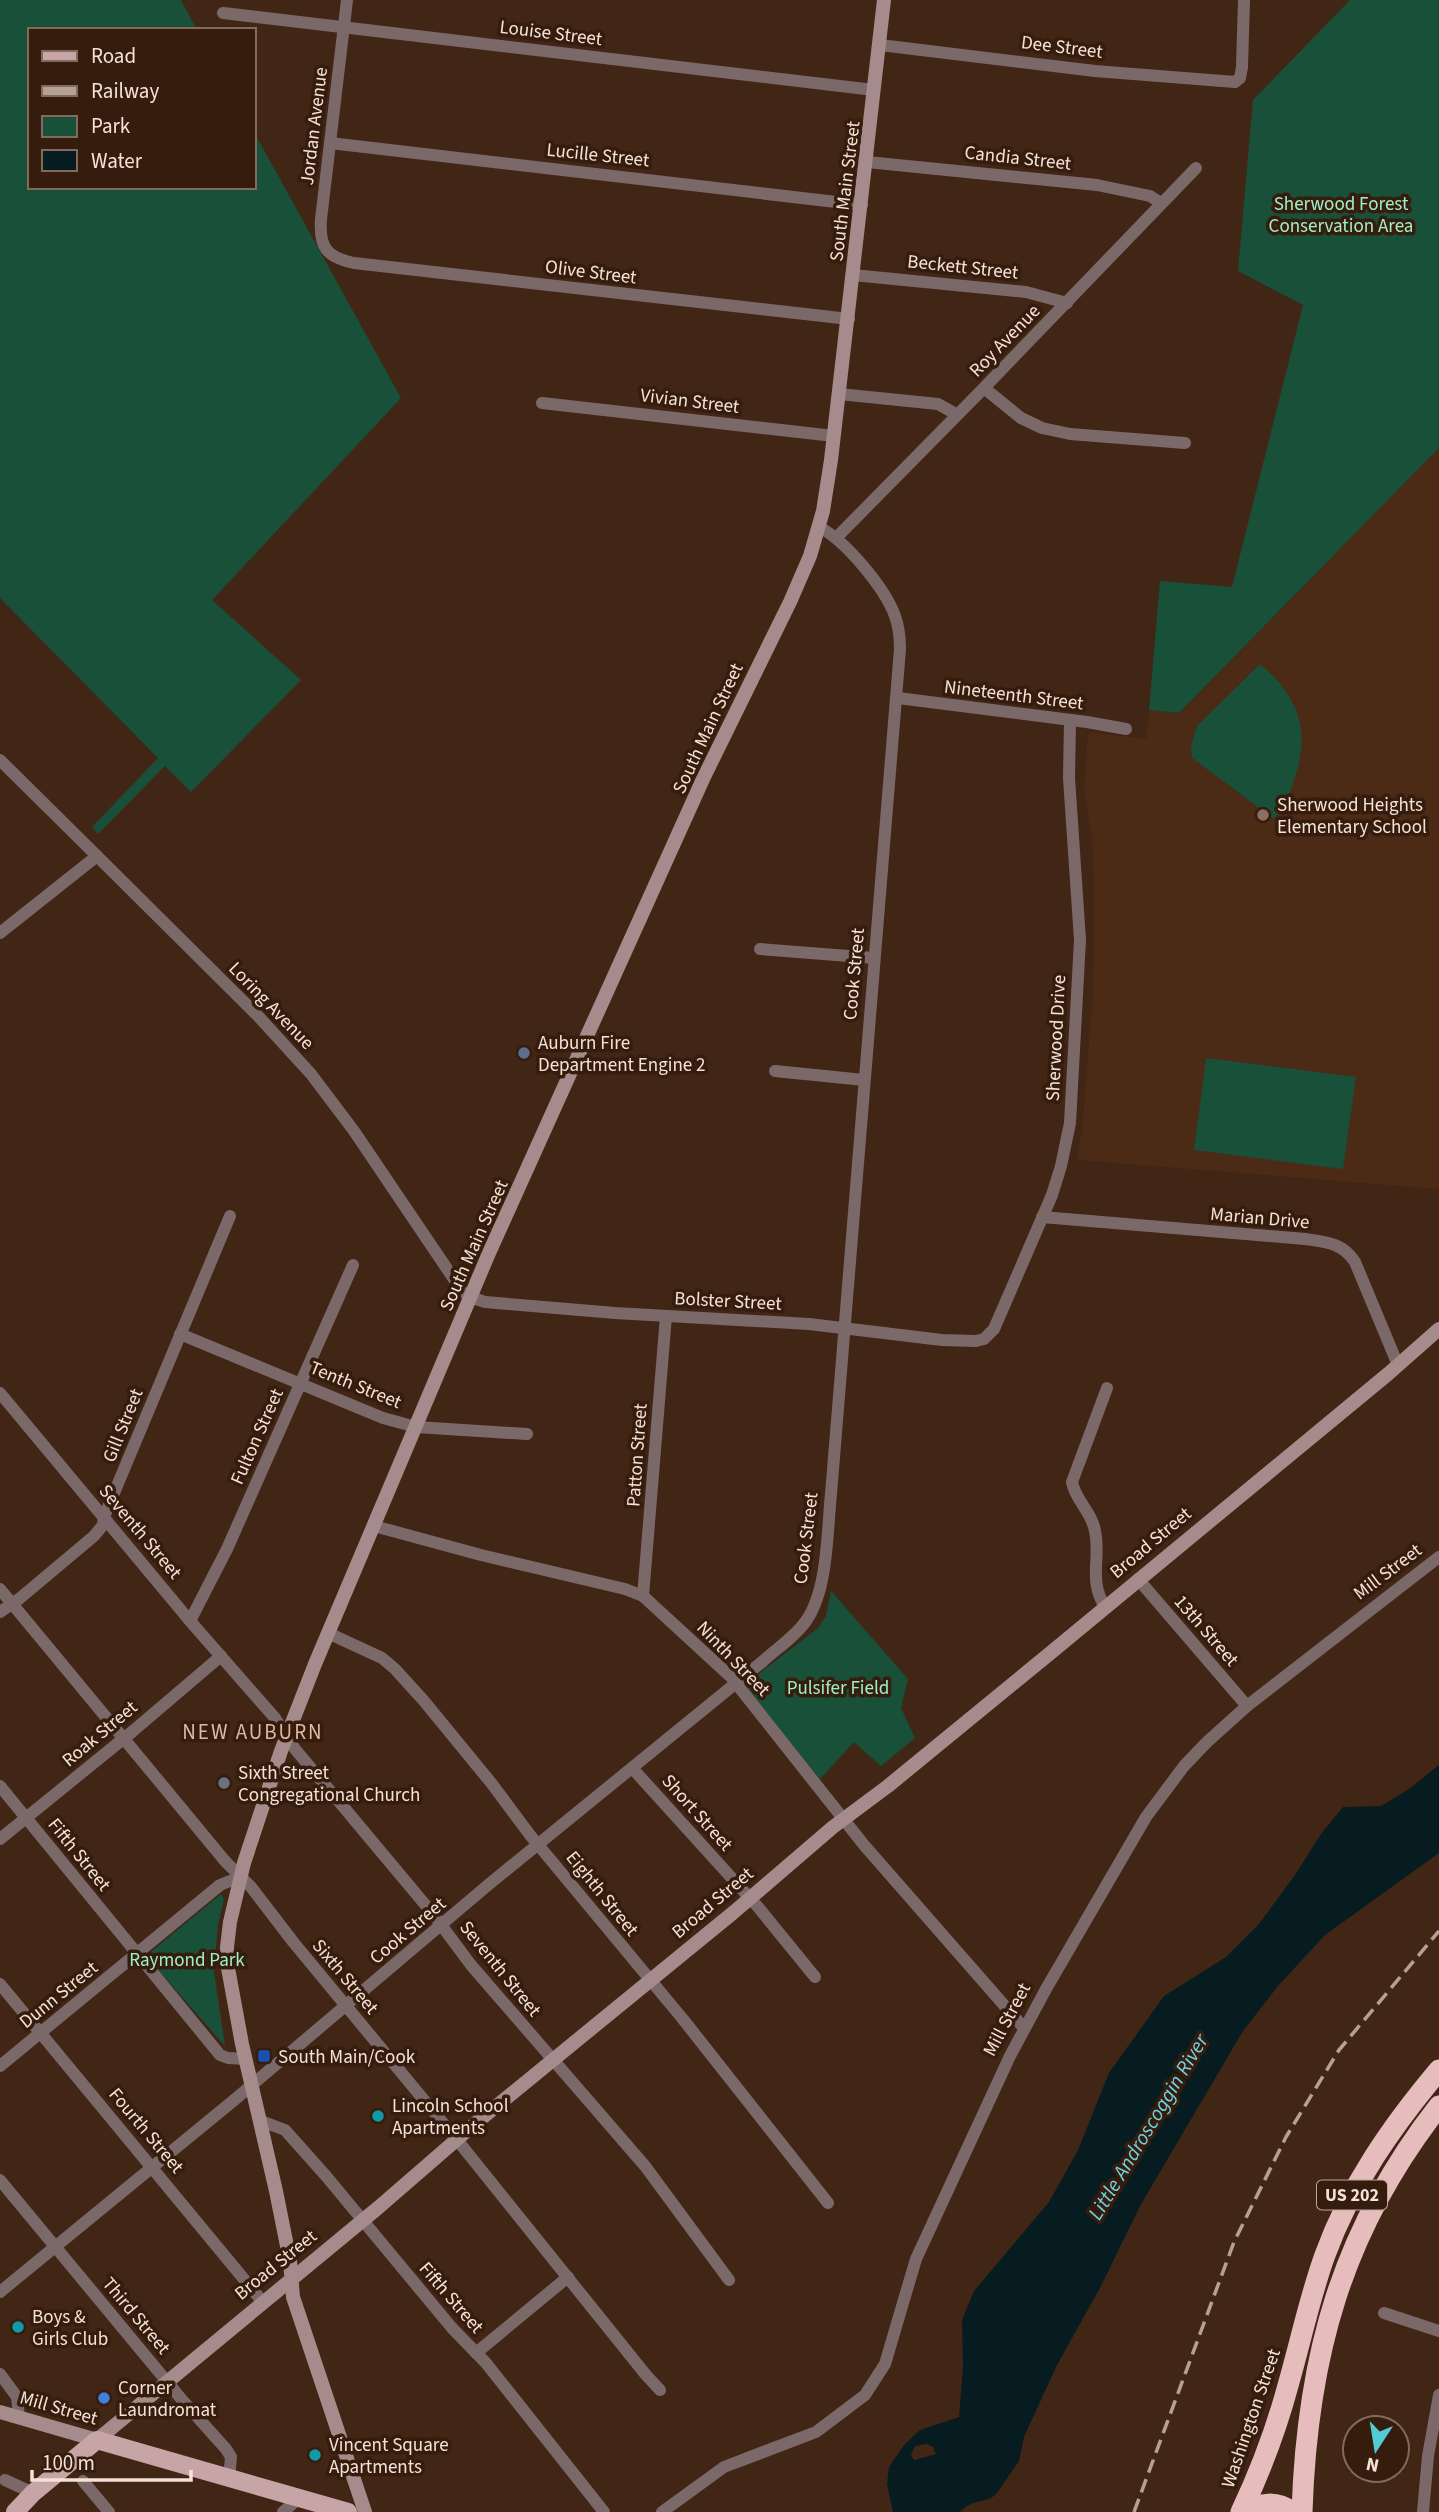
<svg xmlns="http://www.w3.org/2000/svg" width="1439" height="2512" font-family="'Source Sans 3',sans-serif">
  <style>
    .built { fill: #4b2a16 }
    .green { fill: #195039 }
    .water { fill: #071c20; fill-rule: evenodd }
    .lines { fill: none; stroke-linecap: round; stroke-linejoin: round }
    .street { stroke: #7b696a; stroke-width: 12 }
    .secondary { stroke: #a68b8c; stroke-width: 14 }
    .primary { stroke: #c7a5a6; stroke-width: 18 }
    .highway { stroke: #e6bcbd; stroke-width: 21 }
    .rail { stroke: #b5a094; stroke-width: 3.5; stroke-dasharray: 14 7; stroke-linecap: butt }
    .education-dot { fill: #8d6e63; stroke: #361c0c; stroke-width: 2.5 }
    .service-dot { fill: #5c6f8a; stroke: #361c0c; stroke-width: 2.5 }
    .worship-dot { fill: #6b7280; stroke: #361c0c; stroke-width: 2.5 }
    .transit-dot { fill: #1a4fb4; stroke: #361c0c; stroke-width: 2.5 }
    .culture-dot { fill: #0f9aa8; stroke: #361c0c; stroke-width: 2.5 }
    .shop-dot { fill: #3f7fe0; stroke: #361c0c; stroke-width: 2.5 }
    .labels { text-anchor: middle; stroke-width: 7; stroke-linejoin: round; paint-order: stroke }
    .shield { fill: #361c0c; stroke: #bba79b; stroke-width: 2 }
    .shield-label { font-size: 18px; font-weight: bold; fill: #f4e2d8 }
    .street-label { font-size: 19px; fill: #f4e2d8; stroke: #361c0c }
    .park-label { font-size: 19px; fill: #9cf0c8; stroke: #361c0c }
    .poi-label { font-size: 19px; fill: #f4e2d8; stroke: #361c0c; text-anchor: start }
    .neighbourhood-label { font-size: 21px; letter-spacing: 2px; fill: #dcb9a5; stroke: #361c0c }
    .water-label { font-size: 21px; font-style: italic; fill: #6cd4e6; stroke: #361c0c }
  </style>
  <rect width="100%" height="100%" fill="#412616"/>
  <!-- built -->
  <path class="built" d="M1439,448V1189L1077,1160L1082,1130L1093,993L1094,887L1092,840L1084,790L1088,732L1146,739L1149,710L1180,713Z"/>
  <!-- green -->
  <g class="green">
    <path d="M0,0H181L197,30H30V187H254V132L401,398L212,600L301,680L191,792L165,766L98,834L92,827L158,758L0,598Z"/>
    <path d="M1350,0H1439V448L1179,713L1149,710L1160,581L1232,587L1303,305L1238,271L1253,100Z"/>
    <path d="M1260,664C1299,697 1311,731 1294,780C1290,795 1284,807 1274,819L1192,758L1191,746L1197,726Z"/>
    <path d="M1206,1058L1356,1077L1343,1169L1194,1150Z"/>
    <path d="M831,1591L908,1679L901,1708L915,1738L881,1766L854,1742L820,1779L748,1691V1682L818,1628L826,1616Z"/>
    <path d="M221,1894L224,1899L218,1924L214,1972L225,2046L146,1956Z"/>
  </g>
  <!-- water -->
  <path class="water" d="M1439,1765V1853L1325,1935L1278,1986L1243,2031L1140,2206L1101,2286L1057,2365L1024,2437L1019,2461L997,2493C986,2505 974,2497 960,2512H893L887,2484L889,2467L904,2445L920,2430L959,2417L963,2366L962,2320L974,2291L1049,2202L1078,2150L1109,2073L1164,1996L1226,1957L1259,1924L1295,1875L1321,1834L1343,1807L1381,1806L1409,1789ZM927,2444L933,2447L936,2454L914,2460L911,2455L915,2446Z"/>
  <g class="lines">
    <!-- street -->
    <g class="street">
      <path d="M347,0L321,219C319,247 326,257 354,263L849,319"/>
      <path d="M223,13L874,90"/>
      <path d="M880,45L1095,71L1235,82L1240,78L1242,67L1244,0"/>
      <path d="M330,143L862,205"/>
      <path d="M867,162L1097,185L1150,196L1161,203"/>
      <path d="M853,275L1026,292L1067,303"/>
      <path d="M984,388L1021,418L1042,428L1070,434L1185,443"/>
      <path d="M839,394L938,404L956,414"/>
      <path d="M542,403L834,436"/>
      <path d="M837,537L978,394L1196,168"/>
      <path d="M898,698L1087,722L1126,729"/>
      <path d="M0,760L97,856"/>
      <path d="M0,933L97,856L258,1016L311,1074L354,1131L462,1291L470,1297L485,1302L615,1313L809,1324L942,1340L976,1341L984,1339L994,1329L1052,1195L1061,1166L1070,1123L1080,940L1069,778L1070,720"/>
      <path d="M760,949L874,958"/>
      <path d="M775,1071L864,1080"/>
      <path d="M1042,1217L1305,1239C1326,1242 1343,1243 1355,1262L1398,1365"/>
      <path d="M180,1334L383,1418L416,1427L527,1434"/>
      <path d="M0,1393L190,1621L275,1718L295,1749L433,1914L471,1965L645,2166L729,2280"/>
      <path d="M374,1526L481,1555L625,1589L643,1596L731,1677L864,1845L1024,2028"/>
      <path d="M1138,1579L1247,1706"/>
      <path d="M0,1589L225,1861L251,1887L294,1943L462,2146L646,2375L660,2390"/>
      <path d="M643,1596L666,1316"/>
      <path d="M1105,1607C1088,1579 1101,1560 1095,1531C1092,1512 1075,1500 1072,1482L1107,1388"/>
      <path d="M0,1612L19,1599L94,1536L103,1525L104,1517L230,1216"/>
      <path d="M190,1621L227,1549L353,1265"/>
      <path d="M328,1633L382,1658L395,1669L424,1701L492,1784L530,1835L682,2018L828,2203"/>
      <path d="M633,1769L758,1907L815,1977"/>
      <path d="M0,1786L220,2055L228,2058L246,2059"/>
      <path d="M0,1839L133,1731L221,1656"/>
      <path d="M0,1984L262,2301"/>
      <path d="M0,2066L220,1885L240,1877"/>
      <path d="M261,2121L285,2130L326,2176L452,2328L486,2363L604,2512"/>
      <path d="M0,2180L183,2401L226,2449L231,2457L229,2479"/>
      <path d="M0,2292L233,2101L488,1885L762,1662C776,1649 795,1637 806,1621C828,1590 827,1532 831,1494L900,649C900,638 899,627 895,616C885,588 845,540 819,527"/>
      <path d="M1384,2313L1439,2331"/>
      <path d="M476,2353L568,2277"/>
      <path d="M0,2374L17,2397L19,2417"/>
      <path d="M5,2480L33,2493"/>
      <path d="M83,2481L109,2512"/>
      <path d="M283,2512L298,2499"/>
      <path d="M662,2512L724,2467L816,2432L865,2395L885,2364L916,2259L1010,2056L1046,1989L1146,1817L1184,1766L1207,1742L1247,1706L1439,1557"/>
      <path d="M1423,2512L1428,2456L1439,2395"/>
    </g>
    <!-- secondary -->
    <g class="secondary">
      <path d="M0,2412L97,2440L379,2207L477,2122L734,1912L833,1827L888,1786L1054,1650L1388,1374L1439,1329"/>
      <path d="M365,2512L293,2297L290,2261L276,2191L242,2044L228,1968L227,1947L230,1922L244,1863L281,1751L315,1664L489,1253L703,779L790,602L810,556L823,511L831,460L884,0"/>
    </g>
    <!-- primary -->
    <path class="primary" d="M15,2512L33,2493L97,2440L348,2512"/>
    <!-- highway -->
    <g class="highway">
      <path d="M1241,2512C1261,2470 1277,2427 1289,2382C1301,2340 1310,2296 1325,2255C1350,2186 1392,2126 1439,2070"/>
      <path d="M1244,2512C1261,2503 1276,2500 1292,2512"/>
      <path d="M1302,2512C1307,2356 1342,2230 1439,2106"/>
    </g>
    <!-- rail -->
    <path class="rail" d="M1134,2512L1234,2242L1286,2137L1339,2050L1439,1931"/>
  </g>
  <!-- markers -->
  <circle class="education-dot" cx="1263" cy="815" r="7"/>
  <circle class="service-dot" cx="524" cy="1053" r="7"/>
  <circle class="worship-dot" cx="224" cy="1783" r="7"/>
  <rect class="transit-dot" x="257" y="2049" width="14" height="14" rx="3.5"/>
  <g class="culture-dot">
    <circle cx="378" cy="2116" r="7"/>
    <circle cx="18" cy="2327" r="7"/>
    <circle cx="315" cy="2455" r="7"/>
  </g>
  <circle class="shop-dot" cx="104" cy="2398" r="7"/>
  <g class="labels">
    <!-- shield labels -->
    <rect class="shield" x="1317" y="2180.5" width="70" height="29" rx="5"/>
    <g class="shield-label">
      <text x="1352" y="2201">US 202</text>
    </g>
    <!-- street labels -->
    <g class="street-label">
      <text transform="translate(551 32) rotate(7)" y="7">Louise Street</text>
      <text transform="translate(1062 46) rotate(7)" y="7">Dee Street</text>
      <text transform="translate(313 126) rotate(-83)" y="7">Jordan Avenue</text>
      <text transform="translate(598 154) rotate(6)" y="7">Lucille Street</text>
      <text transform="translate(1018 157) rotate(6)" y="7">Candia Street</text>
      <text transform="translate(844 191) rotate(-83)" y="7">South Main Street</text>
      <text transform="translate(963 266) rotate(6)" y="7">Beckett Street</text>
      <text transform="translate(591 271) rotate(7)" y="7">Olive Street</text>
      <text transform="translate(1004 340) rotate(-46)" y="7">Roy Avenue</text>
      <text transform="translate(690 400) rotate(7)" y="7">Vivian Street</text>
      <text transform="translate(1014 694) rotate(7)" y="7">Nineteenth Street</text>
      <text transform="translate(707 728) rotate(-65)" y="7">South Main Street</text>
      <text transform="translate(853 974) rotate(-85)" y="7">Cook Street</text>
      <text transform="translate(272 1005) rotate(46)" y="7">Loring Avenue</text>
      <text transform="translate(1055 1038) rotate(-87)" y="7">Sherwood Drive</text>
      <text transform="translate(1260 1217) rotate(5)" y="7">Marian Drive</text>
      <text transform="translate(473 1245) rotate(-66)" y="7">South Main Street</text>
      <text transform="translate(728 1300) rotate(3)" y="7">Bolster Street</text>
      <text transform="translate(356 1384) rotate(22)" y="7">Tenth Street</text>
      <text transform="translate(122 1425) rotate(-68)" y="7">Gill Street</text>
      <text transform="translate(256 1436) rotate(-66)" y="7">Fulton Street</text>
      <text transform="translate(636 1455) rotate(-86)" y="7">Patton Street</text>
      <text transform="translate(141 1531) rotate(50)" y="7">Seventh Street</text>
      <text transform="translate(805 1538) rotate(-83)" y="7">Cook Street</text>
      <text transform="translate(1150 1542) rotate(-40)" y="7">Broad Street</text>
      <text transform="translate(1387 1571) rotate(-37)" y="7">Mill Street</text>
      <text transform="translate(1207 1630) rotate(49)" y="7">13th Street</text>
      <text transform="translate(734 1658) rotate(46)" y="7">Ninth Street</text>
      <text transform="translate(99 1733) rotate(-40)" y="7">Roak Street</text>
      <text transform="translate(698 1812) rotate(48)" y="7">Short Street</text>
      <text transform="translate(80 1854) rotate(51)" y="7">Fifth Street</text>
      <text transform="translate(603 1893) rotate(51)" y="7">Eighth Street</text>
      <text transform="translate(712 1902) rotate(-40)" y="7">Broad Street</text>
      <text transform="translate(407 1930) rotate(-40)" y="7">Cook Street</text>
      <text transform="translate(501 1968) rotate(51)" y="7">Seventh Street</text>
      <text transform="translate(346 1976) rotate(50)" y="7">Sixth Street</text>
      <text transform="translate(58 1994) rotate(-39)" y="7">Dunn Street</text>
      <text transform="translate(1006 2019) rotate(-62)" y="7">Mill Street</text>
      <text transform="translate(147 2130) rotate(50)" y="7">Fourth Street</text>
      <text transform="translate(275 2264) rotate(-39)" y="7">Broad Street</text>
      <text transform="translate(452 2297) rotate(49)" y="7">Fifth Street</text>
      <text transform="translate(137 2315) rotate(50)" y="7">Third Street</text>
      <text transform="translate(59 2407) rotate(16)" y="7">Mill Street</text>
      <text transform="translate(1250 2418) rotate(-71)" y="7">Washington Street</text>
    </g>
    <!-- park labels -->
    <g class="park-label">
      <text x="1341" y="210">Sherwood Forest<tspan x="1341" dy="22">Conservation Area</tspan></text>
      <text x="838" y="1694">Pulsifer Field</text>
      <text x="187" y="1966">Raymond Park</text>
    </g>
    <!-- poi labels -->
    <g class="poi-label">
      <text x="1277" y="811">Sherwood Heights<tspan x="1277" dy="22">Elementary School</tspan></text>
      <text x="538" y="1049">Auburn Fire<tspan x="538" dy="22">Department Engine 2</tspan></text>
      <text x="238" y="1779">Sixth Street<tspan x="238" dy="22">Congregational Church</tspan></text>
      <text x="278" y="2063">South Main/Cook</text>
      <text x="392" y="2112">Lincoln School<tspan x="392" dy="22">Apartments</tspan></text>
      <text x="32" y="2323">Boys &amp;<tspan x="32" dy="22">Girls Club</tspan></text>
      <text x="118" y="2394">Corner<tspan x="118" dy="22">Laundromat</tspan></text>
      <text x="329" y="2451">Vincent Square<tspan x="329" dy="22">Apartments</tspan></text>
    </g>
    <!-- neighbourhood labels -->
    <g class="neighbourhood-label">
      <text x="253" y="1739">NEW AUBURN</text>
    </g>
    <!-- water labels -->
    <g class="water-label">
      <text transform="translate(1148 2127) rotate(-59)" y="7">Little Androscoggin River</text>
    </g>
  </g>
  <!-- legend -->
  <rect x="28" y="28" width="228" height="161" fill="#361c0c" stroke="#826b5e" stroke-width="2"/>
  <rect x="42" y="51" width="35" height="10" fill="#c7a5a6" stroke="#826b5e" stroke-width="2"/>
  <text x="91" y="63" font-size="21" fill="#f4e2d8">Road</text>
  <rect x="42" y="86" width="35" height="10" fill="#b5a094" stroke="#826b5e" stroke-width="2"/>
  <text x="91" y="98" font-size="21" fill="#f4e2d8">Railway</text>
  <rect x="42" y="116" width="35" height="21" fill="#195039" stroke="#826b5e" stroke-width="2"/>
  <text x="91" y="133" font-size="21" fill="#f4e2d8">Park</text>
  <rect x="42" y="150" width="35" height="21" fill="#071c20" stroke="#826b5e" stroke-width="2"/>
  <text x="91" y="168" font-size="21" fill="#f4e2d8">Water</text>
  <!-- north arrow -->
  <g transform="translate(1376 2449) rotate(192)"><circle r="33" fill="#361c0c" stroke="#826b5e" stroke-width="2"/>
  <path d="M0-5L12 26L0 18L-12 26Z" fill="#51ccd5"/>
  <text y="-10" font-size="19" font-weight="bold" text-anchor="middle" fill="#f4e2d8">N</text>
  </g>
  <!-- scale -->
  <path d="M32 2470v10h159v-10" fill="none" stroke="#f4e2d8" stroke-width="3.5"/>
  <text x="42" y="2470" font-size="21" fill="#f4e2d8" stroke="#361c0c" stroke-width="5" paint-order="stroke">100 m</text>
</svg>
